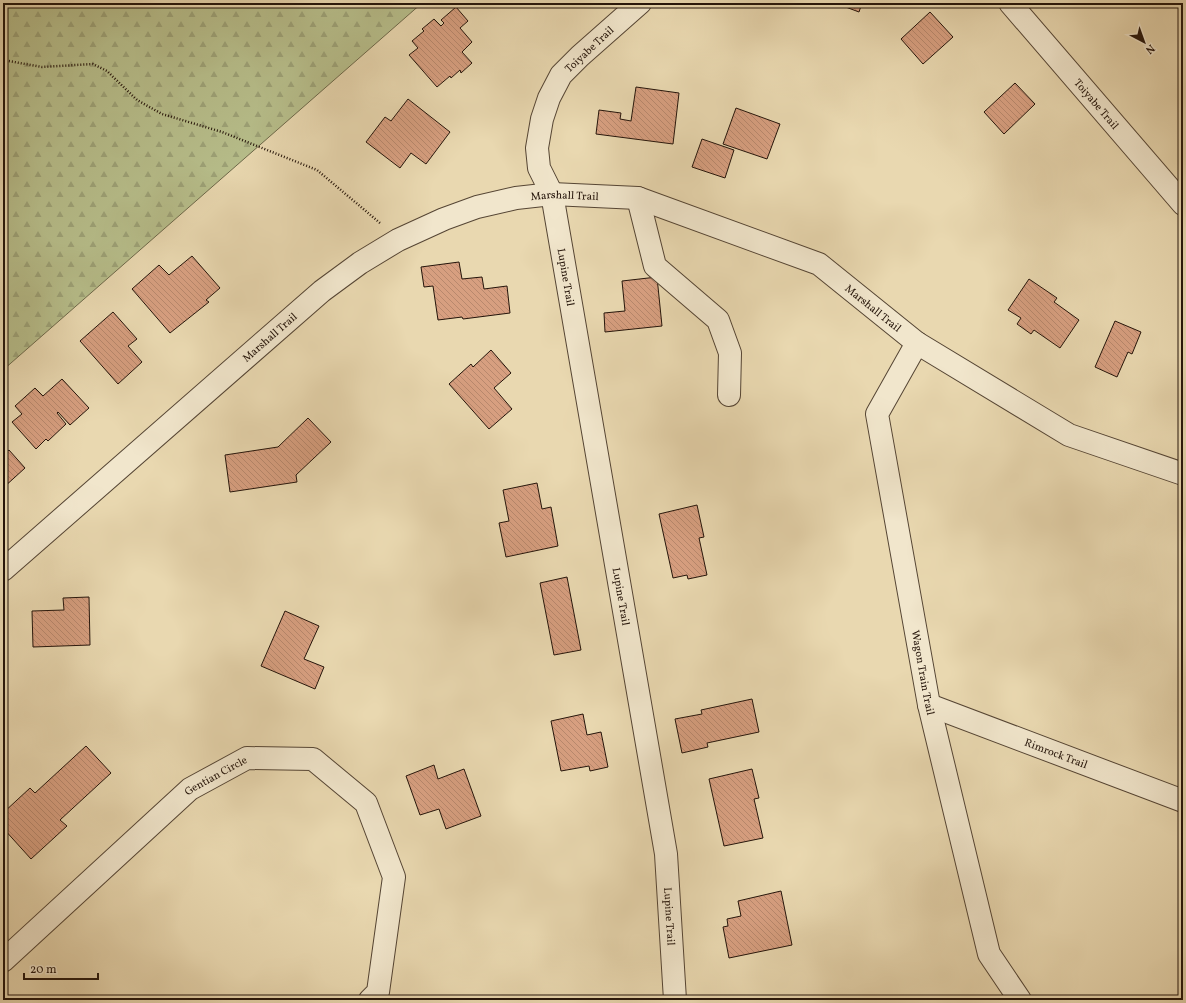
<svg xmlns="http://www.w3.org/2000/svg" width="1186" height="1003" font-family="Vollkorn,serif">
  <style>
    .forest { fill: url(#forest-firs); stroke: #6e694a }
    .building { fill: url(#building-back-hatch); stroke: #24140a }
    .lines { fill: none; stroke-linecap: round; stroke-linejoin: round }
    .minor-casing { stroke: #554534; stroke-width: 24 }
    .path { stroke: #24140a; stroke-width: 2.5; stroke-dasharray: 1 2; stroke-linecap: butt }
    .minor { stroke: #f1e6cc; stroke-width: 22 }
    .labels { text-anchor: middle; stroke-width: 3; stroke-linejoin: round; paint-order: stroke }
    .street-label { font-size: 11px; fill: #24140a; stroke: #f1e6cc }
  </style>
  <defs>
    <pattern id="forest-firs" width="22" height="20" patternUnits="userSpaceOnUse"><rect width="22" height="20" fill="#b7be8b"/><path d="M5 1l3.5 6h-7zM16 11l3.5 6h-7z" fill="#9da277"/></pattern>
    <pattern id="building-back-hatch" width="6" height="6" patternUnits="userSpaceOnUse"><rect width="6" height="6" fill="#d79f80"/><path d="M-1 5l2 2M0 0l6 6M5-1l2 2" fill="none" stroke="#b8886d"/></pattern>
  </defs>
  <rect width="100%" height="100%" fill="#e9d8b0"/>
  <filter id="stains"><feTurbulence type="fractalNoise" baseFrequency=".005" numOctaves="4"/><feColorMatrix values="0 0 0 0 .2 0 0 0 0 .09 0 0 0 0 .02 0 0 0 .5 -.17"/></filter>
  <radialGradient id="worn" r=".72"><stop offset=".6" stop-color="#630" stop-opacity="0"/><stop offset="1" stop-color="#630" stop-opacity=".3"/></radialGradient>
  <!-- forest -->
  <path class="forest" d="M3,3H422L3,370Z"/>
  <!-- building -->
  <g class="building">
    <path d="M835,3H862L859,12Z"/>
    <path d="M456,7L468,21L460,28L472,42L462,52L472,63L461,73L460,70L451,78L450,76L437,87L409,55L418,48L412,41L424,31L422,29L434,19L441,26L444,23L441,20Z"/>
    <path d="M930,12L953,37L923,64L901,39Z"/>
    <path d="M1015,83L1035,104L1004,134L984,112Z"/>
    <path d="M636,87L679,93L673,144L596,134L599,110L621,113L620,119L631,121Z"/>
    <path d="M408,99L450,132L426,164L411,153L400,168L366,142L385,117L391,121Z"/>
    <path d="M736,108L780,124L767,159L723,144Z"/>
    <path d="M702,139L734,150L725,178L692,167Z"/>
    <path d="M192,256L220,288L206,300L209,302L170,333L132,289L159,265L169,275Z"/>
    <path d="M459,262L462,279L482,277L484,289L507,286L510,313L463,319L462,317L438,320L433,286L424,287L421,267Z"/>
    <path d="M657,277L662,326L605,332L604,313L625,311L622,281Z"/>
    <path d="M1029,279L1057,298L1054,302L1079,320L1060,348L1034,330L1031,334L1017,324L1021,318L1008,310Z"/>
    <path d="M113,312L137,339L128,346L142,362L118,384L80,341Z"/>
    <path d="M1115,321L1141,332L1132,354L1128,352L1117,377L1095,367Z"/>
    <path d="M491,350L511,373L494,388L512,409L489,429L449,384L471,364L473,367Z"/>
    <path d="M62,379L89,408L70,425L58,412L57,413L66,424L48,441L46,439L36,449L12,422L22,414L15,406L35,388L43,396Z"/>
    <path d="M308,418L331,442L296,475L297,482L230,492L225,455L278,447Z"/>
    <path d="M9,450L25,468L3,488V455Z"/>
    <path d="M537,483L542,509L551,507L558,546L506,557L499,523L509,521L503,490Z"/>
    <path d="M697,505L704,537L699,538L707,575L688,579L687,575L673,578L659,514Z"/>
    <path d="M567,577L581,650L554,655L540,583Z"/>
    <path d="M89,597L90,645L33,647L32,611L64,610L63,598Z"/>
    <path d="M285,611L319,626L304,659L324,667L315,689L261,666Z"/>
    <path d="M752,699L759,732L707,743L708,747L682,753L675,719L702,714L701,710Z"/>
    <path d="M583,714L587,735L601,732L608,767L590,771L589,766L561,771L551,721Z"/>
    <path d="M86,746L111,773L60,820L67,826L31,859L3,828V813L30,788L35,793Z"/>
    <path d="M434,765L438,779L464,769L481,816L446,829L439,809L420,815L406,776Z"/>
    <path d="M752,769L759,798L754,799L763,838L724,846L709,779Z"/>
    <path d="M781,891L792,945L729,958L723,927L728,926L727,919L741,916L738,901Z"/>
  </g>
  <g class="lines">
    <!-- minor casing -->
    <g class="minor-casing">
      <g id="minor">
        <path id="s1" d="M640,3L580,56L561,75L549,98L542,119L537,148L539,168L552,194L666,854L675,1000"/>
        <path id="s2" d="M1010,3L1183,204"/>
        <path d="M638,198L655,266L718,320L730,353L729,395"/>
        <path id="s3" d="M917,343L877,414L929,705L989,954L1020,1000"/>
        <path id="s4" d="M3,570L322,291L360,263L398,240L444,219L477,207L516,198L552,194L638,198L819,264L917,343L1069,435L1183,474"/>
        <path id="s5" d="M929,705L1183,801"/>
        <path id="s6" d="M3,961L190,789L247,758L313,759L366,803L394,877L378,992L370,1000"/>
      </g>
    </g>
    <!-- path -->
    <path class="path" d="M3,60L42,67L93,64L107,71L137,100L162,114L222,132L317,170L380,223"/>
    <!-- minor -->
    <use href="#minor" class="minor"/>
  </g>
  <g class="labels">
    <!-- street labels -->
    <g class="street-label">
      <text transform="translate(589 49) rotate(-43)" y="4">Toiyabe Trail</text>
      <text dy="4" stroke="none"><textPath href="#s2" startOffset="133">Toiyabe Trail</textPath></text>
      <text dy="4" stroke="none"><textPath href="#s4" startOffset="690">Marshall Trail</textPath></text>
      <text dy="4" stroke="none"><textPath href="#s1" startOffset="318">Lupine Trail</textPath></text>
      <text dy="4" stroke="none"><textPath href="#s4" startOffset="1026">Marshall Trail</textPath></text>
      <text dy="4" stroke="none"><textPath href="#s4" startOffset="354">Marshall Trail</textPath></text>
      <text dy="4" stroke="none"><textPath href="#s1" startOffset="642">Lupine Trail</textPath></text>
      <text dy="4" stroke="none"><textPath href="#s3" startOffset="344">Wagon Train Trail</textPath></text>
      <text dy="4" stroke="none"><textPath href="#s5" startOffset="136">Rimrock Trail</textPath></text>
      <text dy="4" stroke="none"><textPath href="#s6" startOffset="283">Gentian Circle</textPath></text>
      <text dy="4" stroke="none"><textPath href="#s1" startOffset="966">Lupine Trail</textPath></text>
    </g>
  </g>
  <!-- margin -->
  <rect width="1186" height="1003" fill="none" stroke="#e9d8b0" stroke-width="16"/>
  <rect x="4" y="4" width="1178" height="995" fill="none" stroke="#24140a" stroke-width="2"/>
  <rect x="8" y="8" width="1170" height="987" fill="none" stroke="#24140a"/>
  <!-- north arrow -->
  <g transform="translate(1144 42) rotate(139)" stroke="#f1e6cc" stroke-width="3" paint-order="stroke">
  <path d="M0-3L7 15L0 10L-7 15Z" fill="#24140a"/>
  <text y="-6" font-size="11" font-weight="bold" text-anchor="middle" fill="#24140a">N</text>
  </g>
  <!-- scale -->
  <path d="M24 973v6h74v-6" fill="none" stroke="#24140a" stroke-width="2"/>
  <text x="30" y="973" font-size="12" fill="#24140a" stroke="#f1e6cc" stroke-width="3" paint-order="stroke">20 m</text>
  <rect width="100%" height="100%" filter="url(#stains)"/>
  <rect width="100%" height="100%" fill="url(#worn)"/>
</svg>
